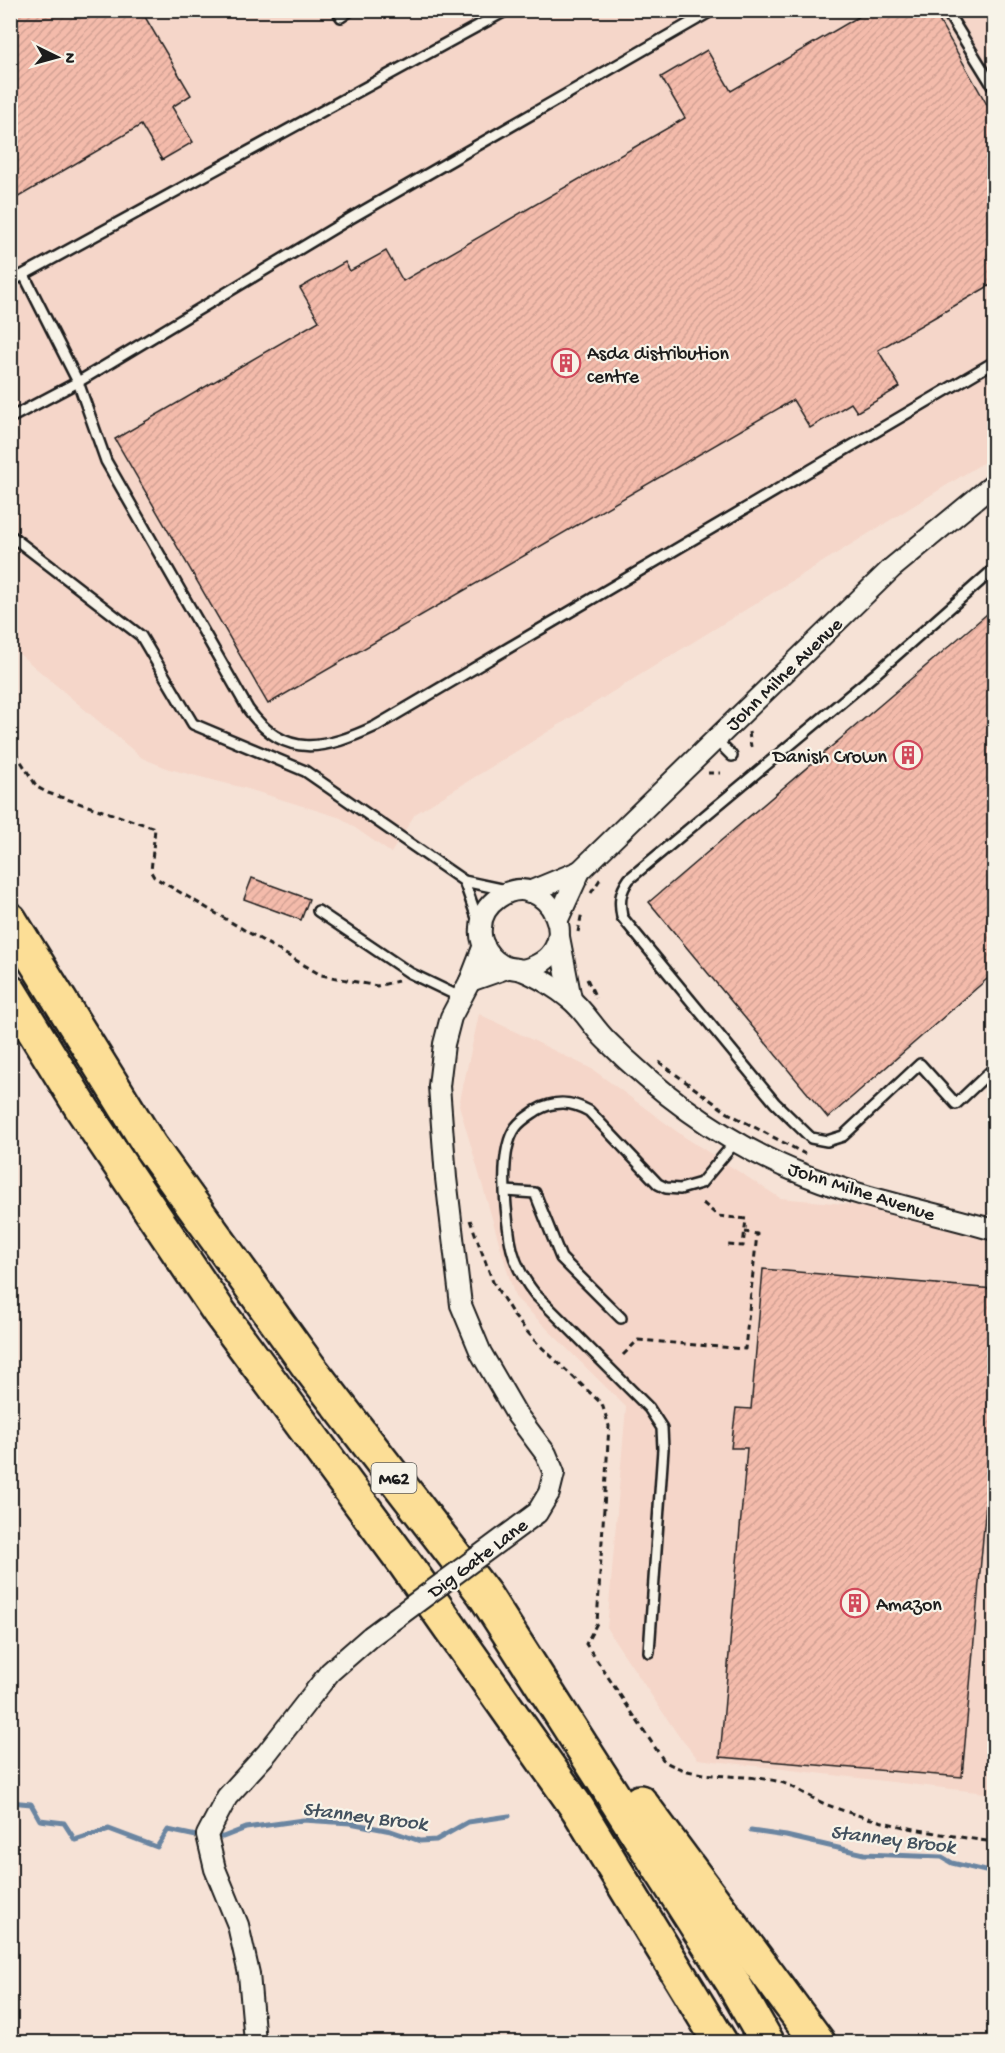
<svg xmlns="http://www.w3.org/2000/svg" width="1005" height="2053" font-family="'Gochi Hand',sans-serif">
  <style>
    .built { fill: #f5d6c9 }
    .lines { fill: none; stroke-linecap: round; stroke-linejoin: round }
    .stream { stroke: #6b85a1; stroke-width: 5 }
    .building { fill: url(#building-hatch); stroke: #1c1c1c; stroke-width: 1.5 }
    .lane-casing { stroke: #1c1c1c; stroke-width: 14 }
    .street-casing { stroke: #1c1c1c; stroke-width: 24 }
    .highway-casing { stroke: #1c1c1c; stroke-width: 38 }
    .path { stroke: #1c1c1c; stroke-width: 3; stroke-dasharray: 6 4.5; stroke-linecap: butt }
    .lane { stroke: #f7f3e8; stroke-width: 9 }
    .street { stroke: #f7f3e8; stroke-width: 20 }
    .highway { stroke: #fcde96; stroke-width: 33 }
    .street-bridge-casing { stroke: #1c1c1c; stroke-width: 24; stroke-linecap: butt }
    .street-bridge { stroke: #f7f3e8; stroke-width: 20 }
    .labels { text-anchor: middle; stroke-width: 4.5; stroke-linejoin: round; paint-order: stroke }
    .shield { fill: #f7f3e8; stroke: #5e5c59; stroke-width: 1.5 }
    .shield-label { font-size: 18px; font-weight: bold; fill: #1c1c1c }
    .poi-label { font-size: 20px; fill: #1c1c1c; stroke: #f7f3e8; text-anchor: start }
    .street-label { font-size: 20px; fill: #1c1c1c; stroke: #f7f3e8 }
    .water-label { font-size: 21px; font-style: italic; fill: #43515e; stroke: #f7f3e8 }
  </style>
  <defs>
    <pattern id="building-hatch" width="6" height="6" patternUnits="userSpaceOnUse" patternTransform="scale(1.5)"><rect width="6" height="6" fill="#f4bbab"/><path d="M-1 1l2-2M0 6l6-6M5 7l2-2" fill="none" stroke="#d1a093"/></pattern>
  </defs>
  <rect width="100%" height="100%" fill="#f6e2d6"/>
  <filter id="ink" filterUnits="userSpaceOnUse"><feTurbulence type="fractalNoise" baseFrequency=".0167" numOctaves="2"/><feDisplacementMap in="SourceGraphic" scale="12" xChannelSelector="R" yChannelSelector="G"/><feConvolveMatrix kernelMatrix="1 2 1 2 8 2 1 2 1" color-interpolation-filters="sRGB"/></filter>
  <g filter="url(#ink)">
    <!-- built -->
    <g class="built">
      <path d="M11,11H981L994,34V456L415,814L391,853L341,818L248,789L169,769L142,758L11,647Z"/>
      <path d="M479,1014L592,1069L683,1136L780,1198L994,1218V1794L698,1759L678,1735L607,1629L626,1407L515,1297L459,1105Z"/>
    </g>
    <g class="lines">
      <!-- stream -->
      <g class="stream">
        <path d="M10,1802L31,1804L40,1820L64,1823L75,1840L109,1829L157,1847L168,1830L201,1837"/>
        <path d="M751,1831L786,1836L864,1854L942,1857L952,1863L994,1873"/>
        <path d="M214,1837H223L246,1828L303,1820L350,1823L391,1831L420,1841L436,1840L468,1822L509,1816"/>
      </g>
    </g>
    <!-- building -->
    <g class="building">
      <path d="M10,10H141L191,95L172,107L193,142L162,160L141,125L10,202Z"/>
      <path d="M870,10H933L994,117V283L878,350L900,387L857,412L851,403L810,428L793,400L268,704L115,439L319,321L300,288L345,262L350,271L386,251L403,281L685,118L661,77L707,50L731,91Z"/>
      <path d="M994,608V973L828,1118L649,902Z"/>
      <path d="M252,878L309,899L301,920L244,899Z"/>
      <path d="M763,1269L994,1289V1412L962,1777L720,1757L747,1448H731L736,1408L751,1409Z"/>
    </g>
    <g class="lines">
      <!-- lane casing -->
      <g class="lane-casing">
        <g id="lane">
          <path d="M337,10L341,17L351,10"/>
          <path d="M946,10L994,88"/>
          <path d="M24,275L78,382L106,461L248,709C285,761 326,749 376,726L994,362"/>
          <path d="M10,282L507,10"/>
          <path d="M10,418L78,382L351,218L713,10"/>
          <path d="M10,535L141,636L193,724L305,771L464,881L506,890"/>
          <path d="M994,569L874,675L629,879C620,892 619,901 622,917L775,1103L811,1138L827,1141L843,1136L920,1064L956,1104L994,1068"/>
          <path d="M715,739L732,756"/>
          <path d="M464,881L478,921"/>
          <path d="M318,911L410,973L460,997"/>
          <path d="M506,1191L535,1193L561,1258L621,1318"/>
          <path d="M649,1652L663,1449L662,1428L649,1408L535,1294C523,1279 513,1259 510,1240C506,1213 498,1150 516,1127C521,1120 530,1115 537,1110C555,1100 571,1101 589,1111L658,1184L666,1188L680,1189L701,1183L736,1141"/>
        </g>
      </g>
      <!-- street casing -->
      <g class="street-casing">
        <g id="street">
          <path d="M529,892L580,871"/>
          <path d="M558,919L580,871L892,568L994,484"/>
          <path d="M559,937L571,999"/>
          <path d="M484,945L470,981L507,968"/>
          <path d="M522,970C594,954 546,863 498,898C488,905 481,916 481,928C479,945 491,961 506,967C512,969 518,968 524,971C539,977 558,989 570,999C584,1010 593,1027 606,1040C663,1097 732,1147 807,1176C868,1200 932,1212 994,1230"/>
          <path d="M470,981L451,1017L444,1044L439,1086L446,1178L461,1305L481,1353L517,1415L546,1454L554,1473L549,1493L537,1513"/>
          <path d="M255,2042L249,1974L238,1925L215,1869L207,1835L227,1797L267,1753L330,1672L370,1637"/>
        </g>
      </g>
      <!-- highway casing -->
      <g class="highway-casing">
        <g id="highway">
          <path d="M10,920L150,1146L309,1367L484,1594L732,1981L767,2042"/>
          <path d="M10,992L83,1110L219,1312L406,1565L578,1809L720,2042"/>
          <path d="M640,1802L818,2042"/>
        </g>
      </g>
      <!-- path -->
      <g class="path">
        <path d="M986,10L994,25"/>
        <path d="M749,732L751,747"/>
        <path d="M10,744L37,787L48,793L155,828L151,872L154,877L321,975L377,986L398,981"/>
        <path d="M708,773H721"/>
        <path d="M591,893L601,878"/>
        <path d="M578,932L582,912"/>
        <path d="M587,979L596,998"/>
        <path d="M659,1062L728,1113L805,1154"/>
        <path d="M703,1203L718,1216L746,1219L743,1246L728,1245"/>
        <path d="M470,1220L493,1282L514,1316L535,1341L602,1404L609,1426L597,1623L586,1644L664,1761C698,1782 742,1772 780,1782C795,1786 810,1798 825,1804C879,1825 938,1834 994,1842"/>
        <path d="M623,1355L638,1340L745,1349L757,1234L745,1232"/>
      </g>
      <!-- lane -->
      <use href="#lane" class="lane"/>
      <!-- street -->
      <use href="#street" class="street"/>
      <!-- highway -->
      <use href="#highway" class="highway"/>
      <!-- street-bridge casing -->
      <g class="street-bridge-casing">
        <path id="street-bridge" d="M370,1637L537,1513"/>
      </g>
      <!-- street-bridge -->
      <use href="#street-bridge" class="street-bridge"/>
    </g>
  </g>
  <!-- icons -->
  <defs>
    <g id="building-ring" transform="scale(1.5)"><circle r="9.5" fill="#f7f3e8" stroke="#d1495b" stroke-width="1.5"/><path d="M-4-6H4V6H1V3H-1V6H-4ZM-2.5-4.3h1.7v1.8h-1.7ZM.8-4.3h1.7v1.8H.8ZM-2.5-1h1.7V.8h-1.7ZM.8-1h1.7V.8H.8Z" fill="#d1495b"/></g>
  </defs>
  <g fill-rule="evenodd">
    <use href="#building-ring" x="566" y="363"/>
    <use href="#building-ring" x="908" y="755"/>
    <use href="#building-ring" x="855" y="1603"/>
  </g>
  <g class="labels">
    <!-- shield labels -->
    <rect class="shield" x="371.5" y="1463" width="45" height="30" rx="4.5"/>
    <g class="shield-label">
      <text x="394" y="1484">M62</text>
    </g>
    <!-- poi labels -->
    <g class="poi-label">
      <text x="587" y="359">Asda distribution<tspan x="587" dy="23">centre</tspan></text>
      <text x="887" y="762" text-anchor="end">Danish Crown</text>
      <text x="876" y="1610">Amazon</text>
    </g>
    <!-- street labels -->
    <g class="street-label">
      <text transform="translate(783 673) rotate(-44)" y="7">John Milne Avenue</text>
      <text transform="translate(862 1190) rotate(18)" y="7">John Milne Avenue</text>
      <text transform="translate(477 1557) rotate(-37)" y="7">Dig Gate Lane</text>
    </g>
    <!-- water labels -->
    <g class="water-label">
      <text transform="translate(365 1815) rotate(7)" y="7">Stanney Brook</text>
      <text transform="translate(893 1838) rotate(7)" y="7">Stanney Brook</text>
    </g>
  </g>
  <!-- margin -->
  <rect width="1005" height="2053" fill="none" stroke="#f7f3e8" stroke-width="36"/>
  <rect x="18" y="18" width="969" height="2017" fill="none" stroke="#1c1c1c" stroke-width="2" filter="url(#ink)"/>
  <!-- north arrow -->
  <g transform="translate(57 57) rotate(95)" stroke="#f7f3e8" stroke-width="4.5" paint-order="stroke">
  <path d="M0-4.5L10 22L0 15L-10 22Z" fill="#1c1c1c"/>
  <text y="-9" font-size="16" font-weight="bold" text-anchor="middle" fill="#1c1c1c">N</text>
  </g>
</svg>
